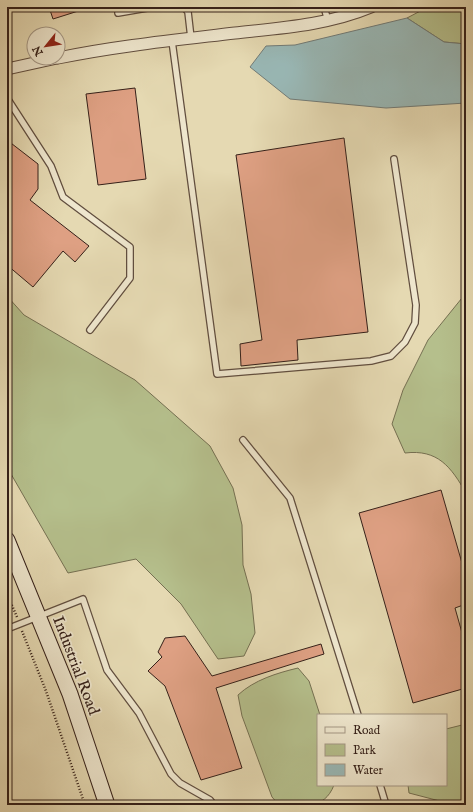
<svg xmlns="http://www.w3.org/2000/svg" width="473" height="812" font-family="'IM FELL English',serif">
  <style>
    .green { fill: #b5bf8c; stroke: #757052 }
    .water { fill: #99b8b6; stroke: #717b77 }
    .building { fill: #dea083; stroke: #352019 }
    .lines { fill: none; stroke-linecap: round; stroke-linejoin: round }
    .lane-casing { stroke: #614e3f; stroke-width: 8 }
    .street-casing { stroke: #614e3f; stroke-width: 13 }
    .secondary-casing { stroke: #352019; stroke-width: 17 }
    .path { stroke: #352019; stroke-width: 2.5; stroke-dasharray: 1 2; stroke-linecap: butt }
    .lane { stroke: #eee6cd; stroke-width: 5.5 }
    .street { stroke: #eee6cd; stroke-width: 11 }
    .secondary { stroke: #eee6cd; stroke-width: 15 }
    .labels { text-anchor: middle; stroke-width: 3.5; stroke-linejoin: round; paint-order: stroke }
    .street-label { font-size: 16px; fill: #352019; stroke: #eee6cd }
  </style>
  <rect width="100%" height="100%" fill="#e5d9b2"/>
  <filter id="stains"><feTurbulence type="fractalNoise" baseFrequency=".005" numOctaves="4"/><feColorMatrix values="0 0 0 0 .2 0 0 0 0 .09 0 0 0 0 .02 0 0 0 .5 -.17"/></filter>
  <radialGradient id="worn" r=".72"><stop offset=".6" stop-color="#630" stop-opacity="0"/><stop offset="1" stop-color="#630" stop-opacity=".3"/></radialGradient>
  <!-- green -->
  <g class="green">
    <path d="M428,7H466V44L444,42L407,18Z"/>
    <path d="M466,293V493C451,467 438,449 405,453L392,424L403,390L428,340Z"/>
    <path d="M7,296L24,315L135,380L210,446L233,488L242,525L243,565L251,594L255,633L244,656L218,659L181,604L136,559L68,573L7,467Z"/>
    <path d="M298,668L309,681L320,715H318V785H334C324,811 302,805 279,805L272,797L242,716L238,695C254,680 277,673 298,668Z"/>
    <path d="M466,724V805H455L409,793L408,785H446V729Z"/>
  </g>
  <!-- water -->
  <path class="water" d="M407,18L444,42L466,44V103L386,108L290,99L250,67L266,46L295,45Z"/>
  <!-- building -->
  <g class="building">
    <path d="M49,7H91L53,19Z"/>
    <path d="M135,88L146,179L98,185L86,94Z"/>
    <path d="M344,138L368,332L297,340L298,360L241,366L240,344L262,340L236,155Z"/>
    <path d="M7,140L38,164V189L30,200L89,246L75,262L63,251L33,287L7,265Z"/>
    <path d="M441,490L466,577V604L455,608L466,647V688L413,703L359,513Z"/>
    <path d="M185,636L212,676L321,644L324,654L216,688L242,768L201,780L165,686L148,671L162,657L158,652L165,638Z"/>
  </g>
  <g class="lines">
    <!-- lane casing -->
    <g class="lane-casing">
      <g id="lane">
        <path d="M184,7L188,12L191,38"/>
        <path d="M324,7L328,21"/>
        <path d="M118,13L153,7"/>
        <path d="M172,41L217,374L371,361L391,356L405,342L415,323L416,305L394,159"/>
        <path d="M7,98L51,166L63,197L130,247V278L90,330"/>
        <path d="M243,440L290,498L358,715"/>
        <path d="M7,629L83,599L107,670L139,713L171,774L180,783L210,800L214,805"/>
        <path d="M380,785L386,805"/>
      </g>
    </g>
    <!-- street casing -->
    <g class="street-casing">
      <g id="street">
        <path d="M58,58C116,46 176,40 235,33C281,28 328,25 371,7"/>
        <path d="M7,69L57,58"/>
      </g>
    </g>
    <!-- secondary casing -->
    <g class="secondary-casing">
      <path id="secondary" d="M7,540L70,694L107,805"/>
    </g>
    <!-- path -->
    <g class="path">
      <path d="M7,594L17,617"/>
      <path d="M22,631L46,691L85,805"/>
    </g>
    <!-- lane -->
    <use href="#lane" class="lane"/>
    <!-- street -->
    <use href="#street" class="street"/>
    <!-- secondary -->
    <use href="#secondary" class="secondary"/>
  </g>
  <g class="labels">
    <!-- street labels -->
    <g class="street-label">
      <text transform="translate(77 665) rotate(69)" y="6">Industrial Road</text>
    </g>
  </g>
  <!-- margin -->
  <rect width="473" height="812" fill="none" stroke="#e5d9b2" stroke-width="24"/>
  <rect x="8" y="8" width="457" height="796" fill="none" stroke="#352019" stroke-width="2"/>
  <rect x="12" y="12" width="449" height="788" fill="none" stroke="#352019"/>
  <!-- legend -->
  <rect x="317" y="714" width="130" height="72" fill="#eee6cd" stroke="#a49785"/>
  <rect x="325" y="727" width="20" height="6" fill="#eee6cd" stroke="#a49785"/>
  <text x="353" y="734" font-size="12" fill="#352019">Road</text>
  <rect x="325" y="744" width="20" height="12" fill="#b5bf8c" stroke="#a49785"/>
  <text x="353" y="754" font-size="12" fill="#352019">Park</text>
  <rect x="325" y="764" width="20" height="12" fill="#99b8b6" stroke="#a49785"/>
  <text x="353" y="774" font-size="12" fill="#352019">Water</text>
  <!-- north arrow -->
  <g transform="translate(46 46) rotate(240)"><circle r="19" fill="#eee6cd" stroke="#a49785"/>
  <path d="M0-3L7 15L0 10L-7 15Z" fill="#8f2418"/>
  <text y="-6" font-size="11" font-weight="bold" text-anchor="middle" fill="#352019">N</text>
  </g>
  <rect width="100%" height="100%" filter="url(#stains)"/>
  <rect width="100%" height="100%" fill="url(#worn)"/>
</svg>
